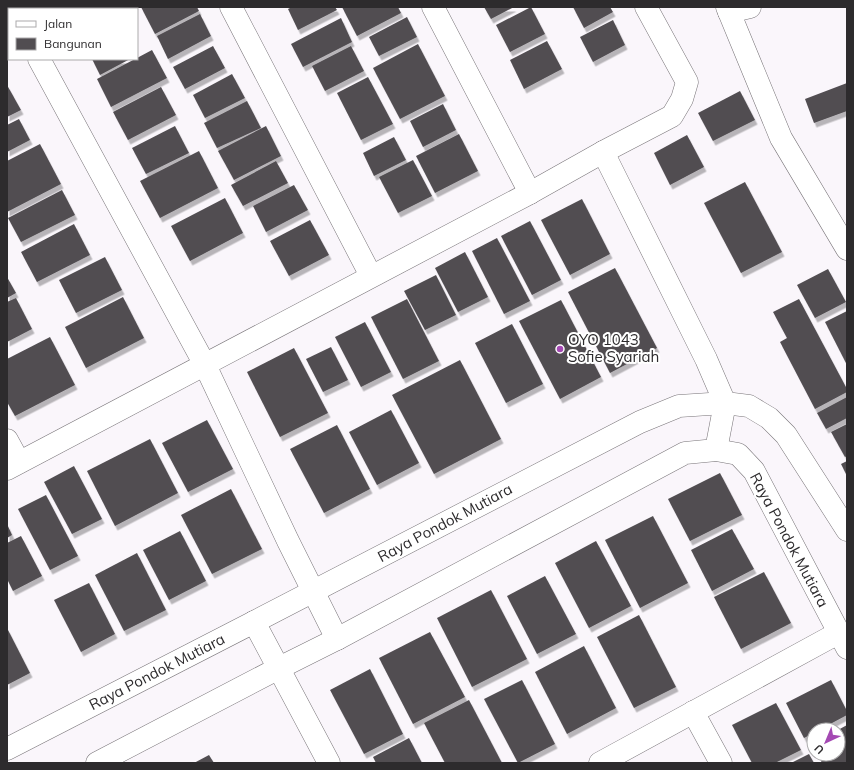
<svg xmlns="http://www.w3.org/2000/svg" width="854" height="770" font-family="Mulish,sans-serif">
  <style>
    .building { fill: #514d51; filter: url(#shadow) }
    .lines { fill: none; stroke-linecap: round; stroke-linejoin: round }
    .street-casing { stroke: #797579; stroke-width: 23 }
    .street { stroke: #fff; stroke-width: 22 }
    .poi-dot { fill: #a449b3; stroke: #fff; stroke-width: 1.5 }
    .labels { text-anchor: middle; stroke-width: 4; stroke-linejoin: round; paint-order: stroke }
    .poi-label { font-size: 15px; fill: #2d2b2d; stroke: #fff; text-anchor: start }
    .street-label { font-size: 15px; fill: #2d2b2d; stroke: #fff }
  </style>
  <defs>
    <filter id="shadow"><feDropShadow dx="2.5" dy="4.5" stdDeviation="0" flood-color="#0004"/></filter>
  </defs>
  <rect width="100%" height="100%" fill="#faf6fb"/>
  <!-- building -->
  <g class="building">
    <path d="M56,7H84L80,9H57Z"/>
    <path d="M93,7H125L126,9H89Z"/>
    <path d="M141,7H197L199,11L155,34Z"/>
    <path d="M292,7H335L337,10L298,30L288,9Z"/>
    <path d="M342,7H398L401,13L357,36Z"/>
    <path d="M484,7H514L491,19Z"/>
    <path d="M531,7L545,34L510,52L496,25Z"/>
    <path d="M573,7H610L613,12L584,28Z"/>
    <path d="M200,14L211,36L168,59L157,36Z"/>
    <path d="M407,17L417,37L379,56L369,37Z"/>
    <path d="M341,18L352,42L303,67L291,44Z"/>
    <path d="M613,20L625,45L593,62L580,37Z"/>
    <path d="M547,41L562,69L524,89L510,60Z"/>
    <path d="M418,44L445,96L400,119L373,68Z"/>
    <path d="M213,46L225,68L185,89L173,67Z"/>
    <path d="M351,46L364,71L325,91L312,66Z"/>
    <path d="M152,50L167,78L111,107L97,79L135,59H137V58Z"/>
    <path d="M92,59H130L100,75Z"/>
    <path d="M232,74L245,98L205,118L193,95Z"/>
    <path d="M368,77L393,124L361,140L337,93Z"/>
    <path d="M847,83V111L814,123L805,99Z"/>
    <path d="M7,85L21,110L7,117Z"/>
    <path d="M161,87L176,115L128,140L113,112Z"/>
    <path d="M740,91L755,120L713,141L698,113Z"/>
    <path d="M247,101L261,128L217,148L204,123Z"/>
    <path d="M443,104L456,130L423,147L410,121Z"/>
    <path d="M19,119L30,140L7,152V125Z"/>
    <path d="M175,126L189,153L146,174L132,148Z"/>
    <path d="M266,126L281,156L234,180L218,151Z"/>
    <path d="M459,134L478,171L435,193L416,156Z"/>
    <path d="M687,135L704,167L670,185L654,153Z"/>
    <path d="M394,137L406,160L374,176L363,153Z"/>
    <path d="M40,144L61,184L7,212V161Z"/>
    <path d="M199,151L218,188L160,218L140,181Z"/>
    <path d="M413,160L432,196L398,213L379,177Z"/>
    <path d="M276,161L288,183L243,206L231,185Z"/>
    <path d="M745,182L782,252L741,273L704,203Z"/>
    <path d="M294,185L308,210L266,232L253,206Z"/>
    <path d="M62,190L75,215L21,242L8,218Z"/>
    <path d="M225,198L243,233L190,261L171,226Z"/>
    <path d="M582,199L610,254L570,275L541,220Z"/>
    <path d="M310,220L329,255L289,276L270,241Z"/>
    <path d="M530,221L561,280L532,295L501,236Z"/>
    <path d="M74,224L90,255L37,282L21,252Z"/>
    <path d="M497,238L530,301L504,314L472,251Z"/>
    <path d="M465,252L488,297L458,312L435,268Z"/>
    <path d="M105,257L122,290L76,313L59,280Z"/>
    <path d="M615,268L657,348L610,373L568,292Z"/>
    <path d="M828,269L846,302L815,318L797,285Z"/>
    <path d="M436,275L456,315L425,330L404,291Z"/>
    <path d="M7,277L16,293L7,298Z"/>
    <path d="M123,297L144,338L86,368L65,327Z"/>
    <path d="M16,298L32,329L7,342V302Z"/>
    <path d="M407,299L439,361L403,379L371,317Z"/>
    <path d="M799,299L847,389V392L815,409L780,342L787,338L773,312Z"/>
    <path d="M561,300L601,377L560,399L519,321Z"/>
    <path d="M847,311V365L825,322Z"/>
    <path d="M365,322L391,372L361,387L335,337Z"/>
    <path d="M512,324L543,384L506,403L475,343Z"/>
    <path d="M50,337L75,385L15,416L7,402V359Z"/>
    <path d="M331,347L348,380L323,392L306,359Z"/>
    <path d="M294,348L328,413L280,437L247,372Z"/>
    <path d="M460,360L501,439L434,474L392,395Z"/>
    <path d="M847,397V418L826,429L817,413Z"/>
    <path d="M391,410L419,463L377,485L349,432Z"/>
    <path d="M207,420L233,469L188,492L162,443Z"/>
    <path d="M847,424V456L845,457L831,432Z"/>
    <path d="M337,425L370,489L324,513L290,449Z"/>
    <path d="M150,439L178,493L115,526L87,471Z"/>
    <path d="M847,461V476L841,464Z"/>
    <path d="M74,466L102,519L72,534L44,482Z"/>
    <path d="M720,473L742,515L690,541L668,499Z"/>
    <path d="M231,489L262,549L212,574L181,515Z"/>
    <path d="M46,495L78,556L50,570L18,509Z"/>
    <path d="M653,516L688,583L640,608L605,540Z"/>
    <path d="M7,524L12,535L7,538Z"/>
    <path d="M732,529L754,569L712,591L691,550Z"/>
    <path d="M180,531L206,581L169,600L143,550Z"/>
    <path d="M21,536L42,576L13,591L7,579V543Z"/>
    <path d="M596,541L631,606L589,628L555,563Z"/>
    <path d="M137,553L166,610L124,631L95,575Z"/>
    <path d="M764,572L791,623L741,649L714,597Z"/>
    <path d="M545,576L576,634L537,654L507,596Z"/>
    <path d="M89,583L115,634L81,652L54,600Z"/>
    <path d="M491,590L527,659L472,687L437,618Z"/>
    <path d="M639,615L676,687L634,708L597,637Z"/>
    <path d="M7,628L30,673L7,685Z"/>
    <path d="M430,632L465,697L413,724L379,658Z"/>
    <path d="M584,646L616,708L567,734L535,672Z"/>
    <path d="M370,669L403,734L364,754L330,690Z"/>
    <path d="M522,680L555,744L518,763L484,699Z"/>
    <path d="M831,680L847,711V715L819,730H814V733L804,738L786,703Z"/>
    <path d="M469,700L502,763H445L424,723Z"/>
    <path d="M776,703L801,750L775,763H752L732,725Z"/>
    <path d="M847,725V763H822L818,754H838V730Z"/>
    <path d="M409,738L422,763H376L373,757Z"/>
    <path d="M809,754L814,763H791Z"/>
    <path d="M209,755L214,763H194Z"/>
  </g>
  <g class="lines">
    <!-- street casing -->
    <g class="street-casing">
      <g id="street">
        <path d="M11,7L12,9"/>
        <path d="M231,7L371,276"/>
        <path d="M433,7L530,193"/>
        <path d="M727,7L781,138L847,249"/>
        <path d="M729,12L750,7"/>
        <path d="M39,59L205,365L288,541L337,639"/>
        <path d="M603,152L706,359L725,403L716,450"/>
        <path d="M7,440L19,462"/>
        <path d="M7,469L530,193L603,152L672,116L682,99L687,82L646,7"/>
        <path d="M254,622L329,763"/>
        <path d="M693,712L721,763"/>
        <path d="M7,749L254,622L640,422L679,406L725,403L749,406L769,418L786,435L847,530"/>
        <path d="M97,763L279,668L337,639L685,453L716,450L738,454L754,471L847,648"/>
        <path d="M600,763L829,638L839,634"/>
      </g>
    </g>
    <!-- street -->
    <use href="#street" class="street"/>
  </g>
  <!-- markers -->
  <circle class="poi-dot" cx="560" cy="349" r="4"/>
  <g class="labels">
    <!-- poi labels -->
    <g class="poi-label">
      <text x="568" y="345">OYO 1043<tspan x="568" dy="17">Sofie Syariah</tspan></text>
    </g>
    <!-- street labels -->
    <g class="street-label">
      <text transform="translate(445 523) rotate(-28)" y="5">Raya Pondok Mutiara</text>
      <text transform="translate(789 540) rotate(62)" y="5">Raya Pondok Mutiara</text>
      <text transform="translate(157 672) rotate(-27)" y="5">Raya Pondok Mutiara</text>
    </g>
  </g>
  <!-- border -->
  <rect width="854" height="770" fill="none" stroke="#2d2b2d" stroke-width="16"/>
  <!-- legend -->
  <rect x="8" y="8" width="130" height="52" fill="#ffffff" stroke="#abaaab"/>
  <rect x="16" y="21" width="20" height="6" fill="#ffffff" stroke="#abaaab"/>
  <text x="44" y="28" font-size="12" fill="#2d2b2d">Jalan</text>
  <rect x="16" y="38" width="20" height="12" fill="#514d51" stroke="#abaaab"/>
  <text x="44" y="48" font-size="12" fill="#2d2b2d">Bangunan</text>
  <!-- north arrow -->
  <g transform="translate(826 742) rotate(224)"><circle r="19" fill="#ffffff" stroke="#abaaab"/>
  <path d="M0-3L7 15L0 10L-7 15Z" fill="#a449b3"/>
  <text y="-6" font-size="11" font-weight="bold" text-anchor="middle" fill="#2d2b2d">U</text>
  </g>
</svg>
